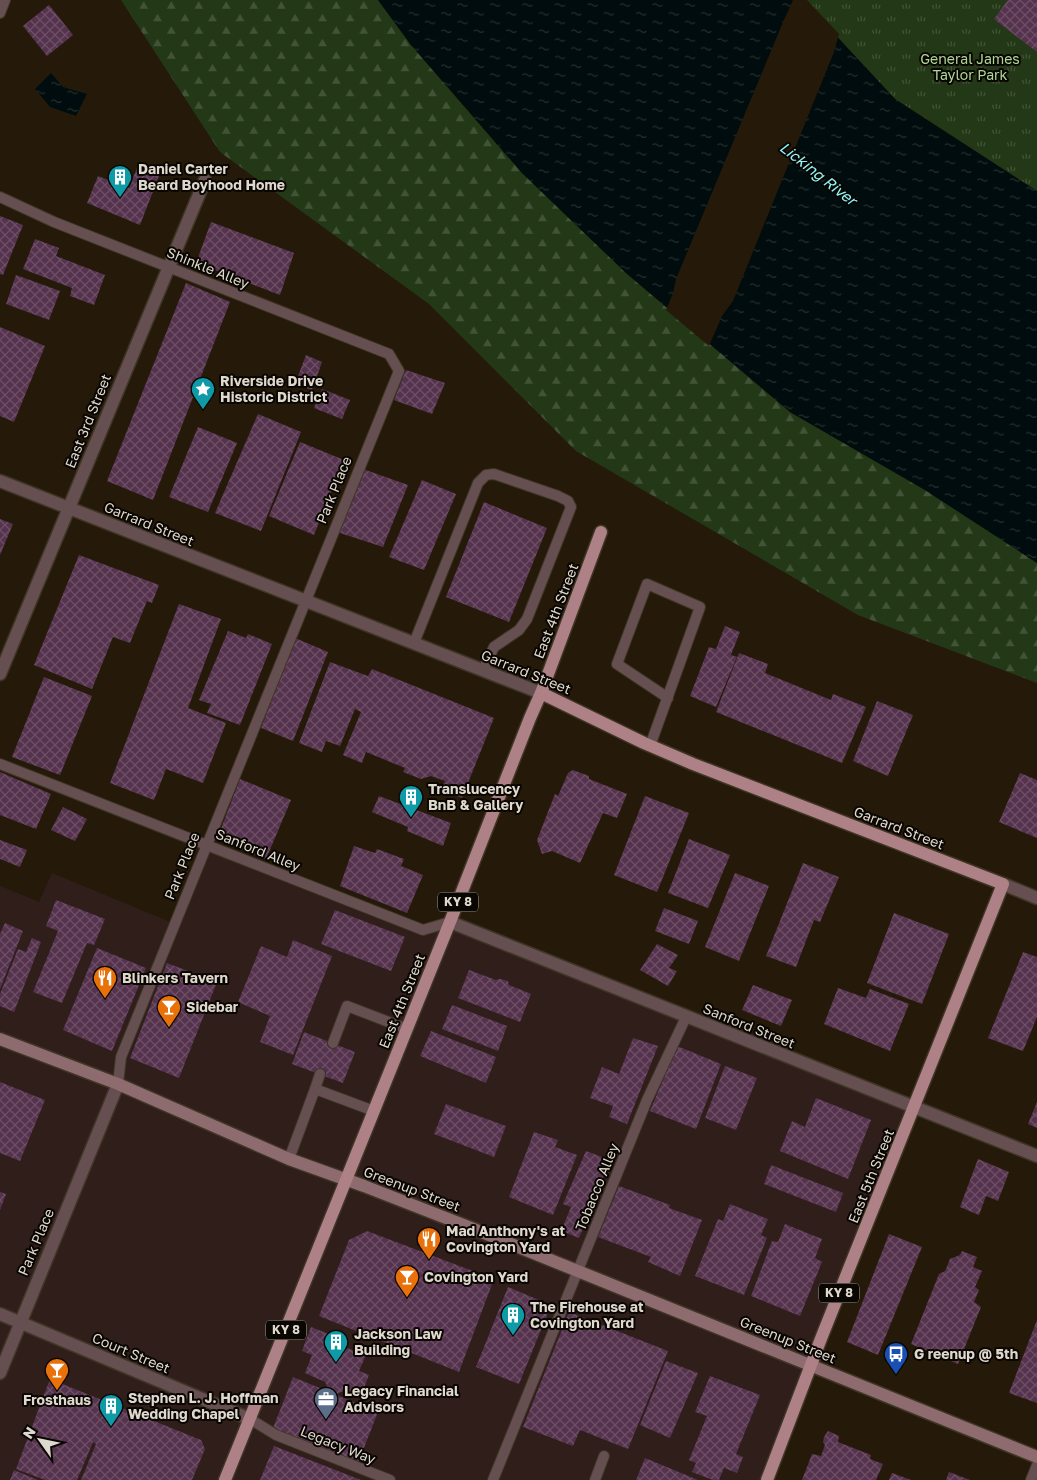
<svg xmlns="http://www.w3.org/2000/svg" width="1037" height="1480" font-family="'Golos Text',sans-serif">
  <style>
    .commercial { fill: #301e1b }
    .forest { fill: url(#forest-firs) }
    .park { fill: url(#park-tufts) }
    .water { fill: url(#water-ripples) }
    .pier { fill: #251a0a }
    .building { fill: url(#building-cross-hatch) }
    .lines { fill: none; stroke-linecap: round; stroke-linejoin: round }
    .lane-casing { stroke: #3f3525; stroke-width: 12 }
    .street-casing { stroke: #3f3525; stroke-width: 15 }
    .secondary-casing { stroke: #3f3525; stroke-width: 15 }
    .primary-casing { stroke: #3f3525; stroke-width: 15 }
    .lane { stroke: #654f51; stroke-width: 10 }
    .street { stroke: #654f51; stroke-width: 12 }
    .secondary { stroke: #8e6b6f; stroke-width: 12 }
    .primary { stroke: #ae8186; stroke-width: 12 }
    .labels { text-anchor: middle; stroke-width: 4; stroke-linejoin: round; paint-order: stroke }
    .shield { fill: #0a0602; stroke: #9f9991; stroke-width: 1 }
    .shield-label { font-size: 12px; font-weight: bold; fill: #dfd8ce }
    .park-label { font-size: 14px; fill: #aed797; stroke: #0a0602 }
    .poi-label { font-size: 14px; font-weight: bold; fill: #dfd8ce; stroke: #0a0602; text-anchor: start }
    .street-label { font-size: 14px; fill: #dfd8ce; stroke: #0a0602 }
    .water-label { font-size: 15px; font-style: italic; fill: #90f6fc; stroke: #0a0602 }
  </style>
  <defs>
    <pattern id="forest-firs" width="22" height="20" patternUnits="userSpaceOnUse" patternTransform="scale(1.25)"><rect width="22" height="20" fill="#233816"/><path d="M5 1l3.5 6h-7zM16 11l3.5 6h-7z" fill="#425437"/></pattern>
    <pattern id="park-tufts" width="24" height="20" patternUnits="userSpaceOnUse" patternTransform="scale(1.25)"><rect width="24" height="20" fill="#233816"/><path d="M3 7l-1-3M5 7V3M7 7l1-3M15 17l-1-3M17 17v-4M19 17l1-3" fill="none" stroke="#425437"/></pattern>
    <pattern id="water-ripples" width="26" height="14" patternUnits="userSpaceOnUse" patternTransform="scale(1.25)"><rect width="26" height="14" fill="#000c0d"/><path d="M2 4q2-2 4 0t4 0M15 11q2-2 4 0t4 0" fill="none" stroke="#252f2f"/></pattern>
    <pattern id="building-cross-hatch" width="8" height="8" patternUnits="userSpaceOnUse" patternTransform="scale(1.25)"><rect width="8" height="8" fill="#55324e"/><path d="M0 0l8 8M0 8l8-8" fill="none" stroke="#6d4f66"/></pattern>
  </defs>
  <rect width="100%" height="100%" fill="#251a0a"/>
  <!-- commercial -->
  <path class="commercial" d="M207,844L423,930L450,923L914,1108L767,1480H0V886L39,902L52,873L175,924Z"/>
  <!-- forest -->
  <path class="forest" d="M121,0H378L411,45L522,173L626,273L790,412L925,490L1037,563V683L858,615L576,451L429,304L220,152Z"/>
  <!-- park -->
  <path class="park" d="M803,0H1037V191L895,99Z"/>
  <!-- water -->
  <g class="water">
    <path d="M378,0H803L895,99L1037,191V563L925,490L790,412L626,273L522,173L411,45Z"/>
    <path d="M51,73L63,87L87,94L76,116L50,107L35,89Z"/>
  </g>
  <!-- pier -->
  <path class="pier" d="M793,0H807L839,34L834,52L733,301L722,316L709,346L666,310L673,293L676,279L783,22Z"/>
  <!-- building -->
  <g class="building">
    <path d="M1008,0H1037V52L994,19Z"/>
    <path d="M49,5L73,35L47,56L23,26Z"/>
    <path d="M137,168L159,176L140,225L87,203L98,176L129,188Z"/>
    <path d="M0,216L23,225L3,275L0,274Z"/>
    <path d="M211,222L294,253L280,295L196,263Z"/>
    <path d="M35,239L59,248L56,256L105,275L94,305L70,296L72,288L23,269Z"/>
    <path d="M16,275L60,291L49,320L6,304Z"/>
    <path d="M186,283L230,302L153,500L107,481Z"/>
    <path d="M0,327L45,346L14,422L0,416Z"/>
    <path d="M306,355L322,362L312,390L295,384Z"/>
    <path d="M406,370L445,383L432,414L394,400Z"/>
    <path d="M322,389L350,400L342,419L314,408Z"/>
    <path d="M258,414L301,432L261,531L215,513Z"/>
    <path d="M198,427L237,443L208,512L169,497Z"/>
    <path d="M300,442L344,460L314,535L269,516Z"/>
    <path d="M363,469L408,485L383,547L337,532Z"/>
    <path d="M422,480L456,494L424,570L389,557Z"/>
    <path d="M484,502L547,528L509,622L446,597Z"/>
    <path d="M0,519L13,524L0,555Z"/>
    <path d="M79,555L159,585L152,603L147,601L130,643L113,637L92,689L34,665Z"/>
    <path d="M179,604L221,619L188,708L226,723L203,783L166,769L154,800L110,783Z"/>
    <path d="M725,626L740,632L731,655L737,657L716,707L690,696L709,647L716,649Z"/>
    <path d="M228,631L246,638L248,634L272,644L240,725L207,713L211,704L199,700Z"/>
    <path d="M295,638L328,652L293,741L261,728Z"/>
    <path d="M739,653L768,664L765,673L831,700L833,694L866,707L842,763L716,712Z"/>
    <path d="M330,662L368,676L372,669L494,718L462,798L441,790L445,781L431,776L421,779L403,772L405,768L366,752L362,763L343,755L361,712L355,709L340,746L326,741L322,752L299,743Z"/>
    <path d="M44,677L92,696L60,775L12,757Z"/>
    <path d="M877,701L913,715L888,776L853,761Z"/>
    <path d="M573,770L589,776V779L627,794L617,818L603,813L580,863L552,851L542,854L537,840L555,794L558,796L568,773Z"/>
    <path d="M0,772L51,794L36,829L0,815Z"/>
    <path d="M1020,773L1037,780V838L999,822Z"/>
    <path d="M240,779L291,800L266,859L217,839Z"/>
    <path d="M379,796L451,823L443,846L407,831L408,827L372,812Z"/>
    <path d="M645,796L689,813L657,892L614,875Z"/>
    <path d="M63,807L87,819L75,841L51,830Z"/>
    <path d="M689,839L730,855L708,908L668,893Z"/>
    <path d="M0,840L27,850L20,867L0,859Z"/>
    <path d="M354,846L375,853L377,849L404,859L401,866L423,875L407,913L340,886Z"/>
    <path d="M803,863L839,877L820,922L814,920L796,967L766,956Z"/>
    <path d="M735,873L769,886L739,961L705,947Z"/>
    <path d="M56,900L105,919L94,945L87,943L62,1003L33,992L58,931L46,926Z"/>
    <path d="M664,908L698,921L689,944L655,931Z"/>
    <path d="M335,910L405,937L391,971L321,944Z"/>
    <path d="M894,913L949,934L922,1004L867,983Z"/>
    <path d="M5,923L23,931L0,989V934Z"/>
    <path d="M32,938L41,942L14,1012L0,1006V994L18,949L26,952Z"/>
    <path d="M293,940L332,956L293,1055L260,1042L270,1016L238,1002L261,946L287,957Z"/>
    <path d="M657,944L678,955L669,968L677,971L668,986L640,970Z"/>
    <path d="M97,948L146,968L112,1051L63,1030Z"/>
    <path d="M1023,952L1037,957V1017L1023,1051L988,1038Z"/>
    <path d="M167,963L217,982L179,1078L130,1058Z"/>
    <path d="M469,970L496,980L500,979L508,981L509,985L531,994L520,1022L458,998Z"/>
    <path d="M753,985L792,1000L781,1026L742,1010Z"/>
    <path d="M838,988L866,998L870,989L909,1004L890,1051L824,1024Z"/>
    <path d="M452,1005L507,1026L498,1051L442,1029Z"/>
    <path d="M431,1031L496,1057L486,1083L420,1056Z"/>
    <path d="M304,1032L355,1052L343,1083L292,1064Z"/>
    <path d="M633,1038L658,1046L627,1124L609,1117L613,1106L590,1098L602,1067L619,1074Z"/>
    <path d="M677,1046L721,1064L696,1129L650,1111Z"/>
    <path d="M725,1066L757,1078L736,1130L705,1118Z"/>
    <path d="M0,1082L45,1100L20,1161L0,1153Z"/>
    <path d="M816,1098L871,1120L848,1179L780,1151L792,1121L805,1127Z"/>
    <path d="M1037,1102V1128L1028,1124Z"/>
    <path d="M446,1104L506,1126L494,1157L434,1134Z"/>
    <path d="M534,1132L558,1140L555,1147L577,1155L553,1215L509,1197Z"/>
    <path d="M586,1151L610,1160L579,1238L561,1231L571,1207L563,1204Z"/>
    <path d="M978,1159L1009,1172L998,1201L986,1196L979,1215L960,1207Z"/>
    <path d="M771,1165L843,1193L836,1212L764,1184Z"/>
    <path d="M619,1186L670,1205L669,1208L702,1220L680,1276L648,1262L651,1257L598,1237Z"/>
    <path d="M0,1192L6,1194L0,1210Z"/>
    <path d="M730,1204L768,1219L761,1235L767,1238L744,1295L695,1276L718,1219L723,1221Z"/>
    <path d="M785,1224L822,1239L815,1258L822,1262L800,1316L751,1296L772,1241L778,1242Z"/>
    <path d="M367,1231L494,1279L459,1372L319,1316L349,1240Z"/>
    <path d="M889,1234L922,1247L878,1355L847,1342Z"/>
    <path d="M962,1251L977,1257L973,1267L982,1271L975,1287L979,1290L974,1302L981,1307L958,1364L911,1344L939,1274L945,1271L950,1259L960,1255Z"/>
    <path d="M508,1287L551,1305L519,1384L476,1367Z"/>
    <path d="M569,1312L668,1351L628,1449L580,1430L573,1446L523,1427Z"/>
    <path d="M1037,1320V1403L1009,1393Z"/>
    <path d="M311,1327L344,1340L341,1346L366,1355L359,1371L369,1375L360,1398L343,1391L337,1394L329,1390L325,1382L305,1373L312,1355L302,1351Z"/>
    <path d="M666,1361L698,1373L670,1438L640,1425Z"/>
    <path d="M710,1376L760,1395L736,1454L743,1457L737,1473L724,1468L719,1480H713L692,1472L696,1463L689,1460L707,1416L695,1412Z"/>
    <path d="M293,1377L378,1412L358,1463L273,1428Z"/>
    <path d="M50,1379L201,1440L205,1449L192,1480H81L96,1444L93,1442L77,1480H45L16,1469Z"/>
    <path d="M828,1431L839,1436L838,1442L871,1455L870,1459L883,1464L876,1480H802L812,1454L821,1456L825,1445L823,1442L824,1437Z"/>
    <path d="M274,1446L361,1480H260Z"/>
    <path d="M645,1458L698,1480H636Z"/>
    <path d="M14,1470L38,1480H10Z"/>
    <path d="M949,1472L970,1480H946Z"/>
    <path d="M892,1473L911,1480H889Z"/>
  </g>
  <g class="lines">
    <!-- lane casing -->
    <g class="lane-casing">
      <g id="lane">
        <path d="M0,13L5,0"/>
        <path d="M0,197L54,222L389,354L399,371L121,1057L118,1084"/>
        <path d="M414,643L478,483L486,475L494,474L558,496L568,501L571,507L527,619L519,630L494,647L483,670"/>
        <path d="M650,746L700,607L647,584L617,664L668,698"/>
        <path d="M0,764L423,930L450,922"/>
        <path d="M333,1043L347,1006L407,1029"/>
        <path d="M315,1089L320,1074"/>
        <path d="M289,1159L315,1089L374,1111"/>
        <path d="M250,1419L276,1435L390,1480"/>
        <path d="M493,1480L647,1100L686,1017"/>
        <path d="M595,1480L604,1456"/>
        <path d="M1031,1480L1037,1465"/>
      </g>
    </g>
    <!-- street casing -->
    <g class="street-casing">
      <g id="street">
        <path d="M0,481L541,693"/>
        <path d="M0,674L205,180"/>
        <path d="M1003,884L1037,898"/>
        <path d="M450,922L1037,1156"/>
        <path d="M0,1314L250,1419"/>
        <path d="M0,1373L118,1084"/>
      </g>
    </g>
    <!-- secondary casing -->
    <g class="secondary-casing">
      <path id="secondary" d="M0,1039L118,1084L289,1159L364,1186L474,1229L1037,1457"/>
    </g>
    <!-- primary casing -->
    <g class="primary-casing">
      <g id="primary">
        <path d="M541,693L644,743L693,764L1003,884L822,1336L767,1480"/>
        <path d="M225,1480L450,922L530,718L541,693L601,532"/>
      </g>
    </g>
    <!-- lane -->
    <use href="#lane" class="lane"/>
    <!-- street -->
    <use href="#street" class="street"/>
    <!-- secondary -->
    <use href="#secondary" class="secondary"/>
    <!-- primary -->
    <use href="#primary" class="primary"/>
  </g>
  <!-- icons -->
  <defs>
    <g id="building-pin" transform="scale(1.25)"><path d="M0 17L-7.5 6A9.5 9.5 0 1 1 7.5 6Z" fill="#0f9aa8" stroke="#0a0602"/><path d="M-4-6H4V6H1V3H-1V6H-4ZM-2.5-4.3h1.7v1.8h-1.7ZM.8-4.3h1.7v1.8H.8ZM-2.5-1h1.7V.8h-1.7ZM.8-1h1.7V.8H.8Z" fill="#fff"/></g>
    <g id="sight-pin" transform="scale(1.25)"><path d="M0 17L-7.5 6A9.5 9.5 0 1 1 7.5 6Z" fill="#0f9aa8" stroke="#0a0602"/><path d="M0-6L1.8-2.2L6-1.7L2.9 1.2L3.7 5.4L0 3.3L-3.7 5.4L-2.9 1.2L-6-1.7L-1.8-2.2Z" fill="#fff"/></g>
    <g id="restaurant-pin" transform="scale(1.25)"><path d="M0 17L-7.5 6A9.5 9.5 0 1 1 7.5 6Z" fill="#e8710a" stroke="#0a0602"/><path d="M-5-6h1v4h1v-4h1v4h1v-4h1v5L-1.5 .5V6h-2V.5L-5-1ZM5-6V6H3V1.5H1.5Q1.5-4 5-6Z" fill="#fff"/></g>
    <g id="bar-pin" transform="scale(1.25)"><path d="M0 17L-7.5 6A9.5 9.5 0 1 1 7.5 6Z" fill="#e8710a" stroke="#0a0602"/><path d="M-6-5H6L.8 .8V4.5H3.5V6h-7V4.5H-.8V.8Z" fill="#fff"/></g>
    <g id="bus-pin" transform="scale(1.25)"><path d="M0 17L-7.5 6A9.5 9.5 0 1 1 7.5 6Z" fill="#1a4fb4" stroke="#0a0602"/><path d="M-5-6H5V4H4V6H2V4H-2V6H-4V4H-5ZM-3.5-4V0h7V-4ZM-3.5 1.2v1.5H-2V1.2ZM2 1.2v1.5H3.5V1.2Z" fill="#fff"/></g>
    <g id="office-pin" transform="scale(1.25)"><path d="M0 17L-7.5 6A9.5 9.5 0 1 1 7.5 6Z" fill="#5c6f8a" stroke="#0a0602"/><path d="M-6-3h4V-5.5h4V-3h4V5H-6ZM-1-4.5V-3h2v-1.5ZM-6 0V1H6V0Z" fill="#fff"/></g>
  </defs>
  <g fill-rule="evenodd">
    <use href="#building-pin" x="120" y="177"/>
    <use href="#sight-pin" x="203" y="389"/>
    <use href="#building-pin" x="411" y="797"/>
    <use href="#restaurant-pin" x="105" y="978"/>
    <use href="#bar-pin" x="169" y="1007"/>
    <use href="#restaurant-pin" x="429" y="1239"/>
    <use href="#bar-pin" x="407" y="1277"/>
    <use href="#building-pin" x="513" y="1315"/>
    <use href="#building-pin" x="336" y="1342"/>
    <use href="#bus-pin" x="896" y="1354"/>
    <use href="#bar-pin" x="57" y="1370"/>
    <use href="#office-pin" x="326" y="1399"/>
    <use href="#building-pin" x="111" y="1406"/>
  </g>
  <g class="labels">
    <!-- shield labels -->
    <g class="shield">
      <rect x="438" y="892.5" width="40" height="19" rx="4"/>
      <rect x="819" y="1283.5" width="40" height="19" rx="4"/>
      <rect x="266" y="1320.5" width="40" height="19" rx="4"/>
    </g>
    <g class="shield-label">
      <text x="458" y="906">KY 8</text>
      <text x="839" y="1297">KY 8</text>
      <text x="286" y="1334">KY 8</text>
    </g>
    <!-- park labels -->
    <g class="park-label">
      <text x="970" y="64">General James<tspan x="970" dy="16">Taylor Park</tspan></text>
    </g>
    <!-- poi labels -->
    <g class="poi-label">
      <text x="138" y="174">Daniel Carter<tspan x="138" dy="16">Beard Boyhood Home</tspan></text>
      <text x="220" y="386">Riverside Drive<tspan x="220" dy="16">Historic District</tspan></text>
      <text x="428" y="794">Translucency<tspan x="428" dy="16">BnB &amp; Gallery</tspan></text>
      <text x="122" y="983">Blinkers Tavern</text>
      <text x="186" y="1012">Sidebar</text>
      <text x="446" y="1236">Mad Anthony's at<tspan x="446" dy="16">Covington Yard</tspan></text>
      <text x="424" y="1282">Covington Yard</text>
      <text x="530" y="1312">The Firehouse at<tspan x="530" dy="16">Covington Yard</tspan></text>
      <text x="354" y="1339">Jackson Law<tspan x="354" dy="16">Building</tspan></text>
      <text x="914" y="1359">G reenup @ 5th</text>
      <text x="344" y="1396">Legacy Financial<tspan x="344" dy="16">Advisors</tspan></text>
      <text x="128" y="1403">Stephen L. J. Hoffman<tspan x="128" dy="16">Wedding Chapel</tspan></text>
      <text x="57" y="1405" text-anchor="middle">Frosthaus</text>
    </g>
    <!-- street labels -->
    <g class="street-label">
      <text transform="translate(208 268) rotate(22)" y="5">Shinkle Alley</text>
      <text transform="translate(88 421) rotate(-68)" y="5">East 3rd Street</text>
      <text transform="translate(334 490) rotate(-68)" y="5">Park Place</text>
      <text transform="translate(149 524) rotate(22)" y="5">Garrard Street</text>
      <text transform="translate(556 611) rotate(-69)" y="5">East 4th Street</text>
      <text transform="translate(526 672) rotate(22)" y="5">Garrard Street</text>
      <text transform="translate(899 828) rotate(21)" y="5">Garrard Street</text>
      <text transform="translate(258 850) rotate(22)" y="5">Sanford Alley</text>
      <text transform="translate(182 866) rotate(-68)" y="5">Park Place</text>
      <text transform="translate(402 1001) rotate(-68)" y="5">East 4th Street</text>
      <text transform="translate(749 1026) rotate(22)" y="5">Sanford Street</text>
      <text transform="translate(871 1176) rotate(-68)" y="5">East 5th Street</text>
      <text transform="translate(597 1187) rotate(-68)" y="5">Tobacco Alley</text>
      <text transform="translate(412 1189) rotate(21)" y="5">Greenup Street</text>
      <text transform="translate(36 1242) rotate(-67)" y="5">Park Place</text>
      <text transform="translate(788 1340) rotate(22)" y="5">Greenup Street</text>
      <text transform="translate(131 1353) rotate(23)" y="5">Court Street</text>
      <text transform="translate(338 1445) rotate(22)" y="5">Legacy Way</text>
    </g>
    <!-- water labels -->
    <g class="water-label">
      <text transform="translate(818 174) rotate(38)" y="5">Licking River</text>
    </g>
  </g>
  <!-- north arrow -->
  <g transform="translate(40 1440) rotate(303)" stroke="#0a0602" stroke-width="4" paint-order="stroke">
  <path d="M0-4L9 19L0 12L-9 19Z" fill="#dfd8ce"/>
  <text y="-8" font-size="14" font-weight="bold" text-anchor="middle" fill="#dfd8ce">N</text>
  </g>
</svg>
